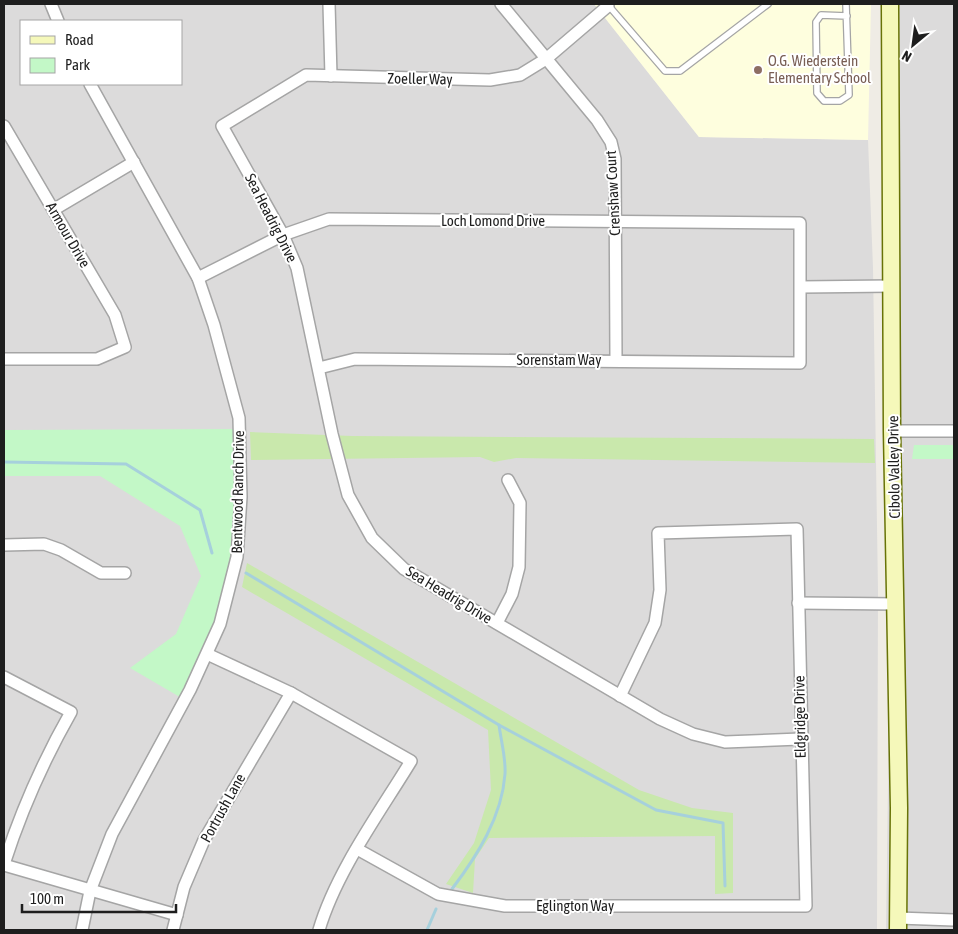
<svg xmlns="http://www.w3.org/2000/svg" width="958" height="934" font-family="'Asap Condensed',sans-serif">
  <style>
    .residential { fill: #dcdbdb; fill-rule: evenodd }
    .education { fill: #fefede }
    .grass { fill: #c9e8ac }
    .park { fill: #c3f8c7 }
    .lines { fill: none; stroke-linecap: round; stroke-linejoin: round }
    .stream { stroke: #a6d0dc; stroke-width: 3 }
    .lane-casing { stroke: #a5a5a5; stroke-width: 8 }
    .street-casing { stroke: #a5a5a5; stroke-width: 14 }
    .secondary-casing { stroke: #687307; stroke-width: 19 }
    .lane { stroke: #fff; stroke-width: 5.5 }
    .street { stroke: #fff; stroke-width: 11 }
    .secondary { stroke: #f5f8ba; stroke-width: 16 }
    .education-dot { fill: #8d6e63; stroke: #fff; stroke-width: 2 }
    .labels { text-anchor: middle; stroke-width: 4; stroke-linejoin: round; paint-order: stroke }
    .education-label { font-size: 15px; fill: #785e54; stroke: #fff; text-anchor: start }
    .street-label { font-size: 15px; fill: #1e1e1e; stroke: #fff }
  </style>
  <rect width="100%" height="100%" fill="#efece5"/>
  <!-- residential -->
  <g class="residential">
    <path d="M4,4H594L699,137L868,140L873,268L878,591L877,930H4ZM21,21H181V84H21Z"/>
    <path d="M899,4H954V930H886Z"/>
  </g>
  <!-- education -->
  <path class="education" d="M594,4H871L868,140L699,137Z"/>
  <!-- grass -->
  <g class="grass">
    <path d="M250,432L352,436L874,439L875,463L516,458L494,462L480,457L251,460Z"/>
    <path d="M247,563L639,790L692,808L733,813V893L715,894V836L489,838L475,859L473,893L446,884L474,843L491,790L488,730L242,587Z"/>
  </g>
  <!-- park -->
  <g class="park">
    <path d="M239,429L237,557L220,624L185,700L130,668L176,634L201,576L180,526L100,476H4V430Z"/>
    <path d="M914,445H954V459H912Z"/>
  </g>
  <g class="lines">
    <!-- stream -->
    <g class="stream">
      <path d="M4,462L126,464L200,510L212,553"/>
      <path d="M246,573L499,725L656,810L723,823L725,886"/>
      <path d="M452,889C477,856 502,817 505,774C506,758 501,741 499,725"/>
      <path d="M427,930L436,909"/>
    </g>
    <!-- lane casing -->
    <g class="lane-casing">
      <g id="lane">
        <path d="M846,4L849,95L840,101H824L817,93L816,22L821,15L847,16"/>
        <path d="M608,5L665,71H680L768,4"/>
      </g>
    </g>
    <!-- street casing -->
    <g class="street-casing">
      <g id="street">
        <path d="M51,4L58,21"/>
        <path d="M329,4L331,76"/>
        <path d="M501,4L597,120L611,142L615,159L616,360"/>
        <path d="M608,6L546,59L520,75L490,80L306,75L222,126L283,235L297,268L332,434L348,495L372,538L404,569L660,719L693,734L725,742L800,739"/>
        <path d="M4,126L115,315L125,347L97,359H4"/>
        <path d="M53,210L134,162"/>
        <path d="M198,278L283,235L329,219L800,223V363L355,359L319,368"/>
        <path d="M801,287L892,286"/>
        <path d="M892,431H954"/>
        <path d="M4,545L44,544L61,550L101,573H125"/>
        <path d="M798,603L897,604"/>
        <path d="M497,623L512,594L519,567L520,503L508,480"/>
        <path d="M207,654L291,693L411,761C380,812 336,872 319,930"/>
        <path d="M4,677L71,712C42,763 22,808 4,864"/>
        <path d="M357,849L438,894L505,906H806L797,529L658,533L660,590L655,623L620,696"/>
        <path d="M4,865L177,915"/>
        <path d="M898,918L954,920"/>
        <path d="M82,930L90,891L112,834L190,690L220,624L237,557L241,497L239,418L214,325L198,278L90,84"/>
        <path d="M173,930L184,887L204,840L291,693"/>
      </g>
    </g>
    <!-- secondary casing -->
    <g class="secondary-casing">
      <path id="secondary" d="M890,4L892,431L899,808L898,930"/>
    </g>
    <!-- lane -->
    <use href="#lane" class="lane"/>
    <!-- street -->
    <use href="#street" class="street"/>
    <!-- secondary -->
    <use href="#secondary" class="secondary"/>
  </g>
  <!-- markers -->
  <circle class="education-dot" cx="758" cy="70" r="5"/>
  <g class="labels">
    <!-- education labels -->
    <g class="education-label">
      <text x="768" y="66">O.G. Wiederstein<tspan x="768" dy="17">Elementary School</tspan></text>
    </g>
    <!-- street labels -->
    <g class="street-label">
      <text transform="translate(420 79) rotate(1)" y="5">Zoeller Way</text>
      <text transform="translate(613 193) rotate(-93)" y="5">Crenshaw Court</text>
      <text transform="translate(271 218) rotate(63)" y="5">Sea Headrig Drive</text>
      <text x="493" y="226">Loch Lomond Drive</text>
      <text transform="translate(68 235) rotate(60)" y="5">Armour Drive</text>
      <text x="559" y="365">Sorenstam Way</text>
      <text transform="translate(894 467) rotate(-91)" y="5">Cibolo Valley Drive</text>
      <text transform="translate(238 492) rotate(-89)" y="5">Bentwood Ranch Drive</text>
      <text transform="translate(449 595) rotate(31)" y="5">Sea Headrig Drive</text>
      <text transform="translate(800 717) rotate(-91)" y="5">Eldgridge Drive</text>
      <text transform="translate(223 808) rotate(-61)" y="5">Portrush Lane</text>
      <text x="575" y="911">Eglington Way</text>
    </g>
  </g>
  <!-- border -->
  <rect width="958" height="934" fill="none" stroke="#1e1e1e" stroke-width="10"/>
  <!-- legend -->
  <rect x="20" y="20" width="162" height="65" fill="#ffffff" stroke="#a5a5a5"/>
  <rect x="30" y="36" width="25" height="8" fill="#f5f8ba" stroke="#a5a5a5"/>
  <text x="65" y="45" font-size="15" fill="#1e1e1e">Road</text>
  <rect x="30" y="58" width="25" height="15" fill="#c3f8c7" stroke="#a5a5a5"/>
  <text x="65" y="70" font-size="15" fill="#1e1e1e">Park</text>
  <!-- north arrow -->
  <g transform="translate(913 45) rotate(209)" stroke="#ffffff" stroke-width="4" paint-order="stroke">
  <path d="M0-4L9 19L0 12L-9 19Z" fill="#1e1e1e"/>
  <text y="-8" font-size="14" font-weight="bold" text-anchor="middle" fill="#1e1e1e">N</text>
  </g>
  <!-- scale -->
  <path d="M22 904v8h154v-8" fill="none" stroke="#1e1e1e" stroke-width="2.5"/>
  <text x="30" y="904" font-size="15" fill="#1e1e1e" stroke="#ffffff" stroke-width="4" paint-order="stroke">100 m</text>
</svg>
